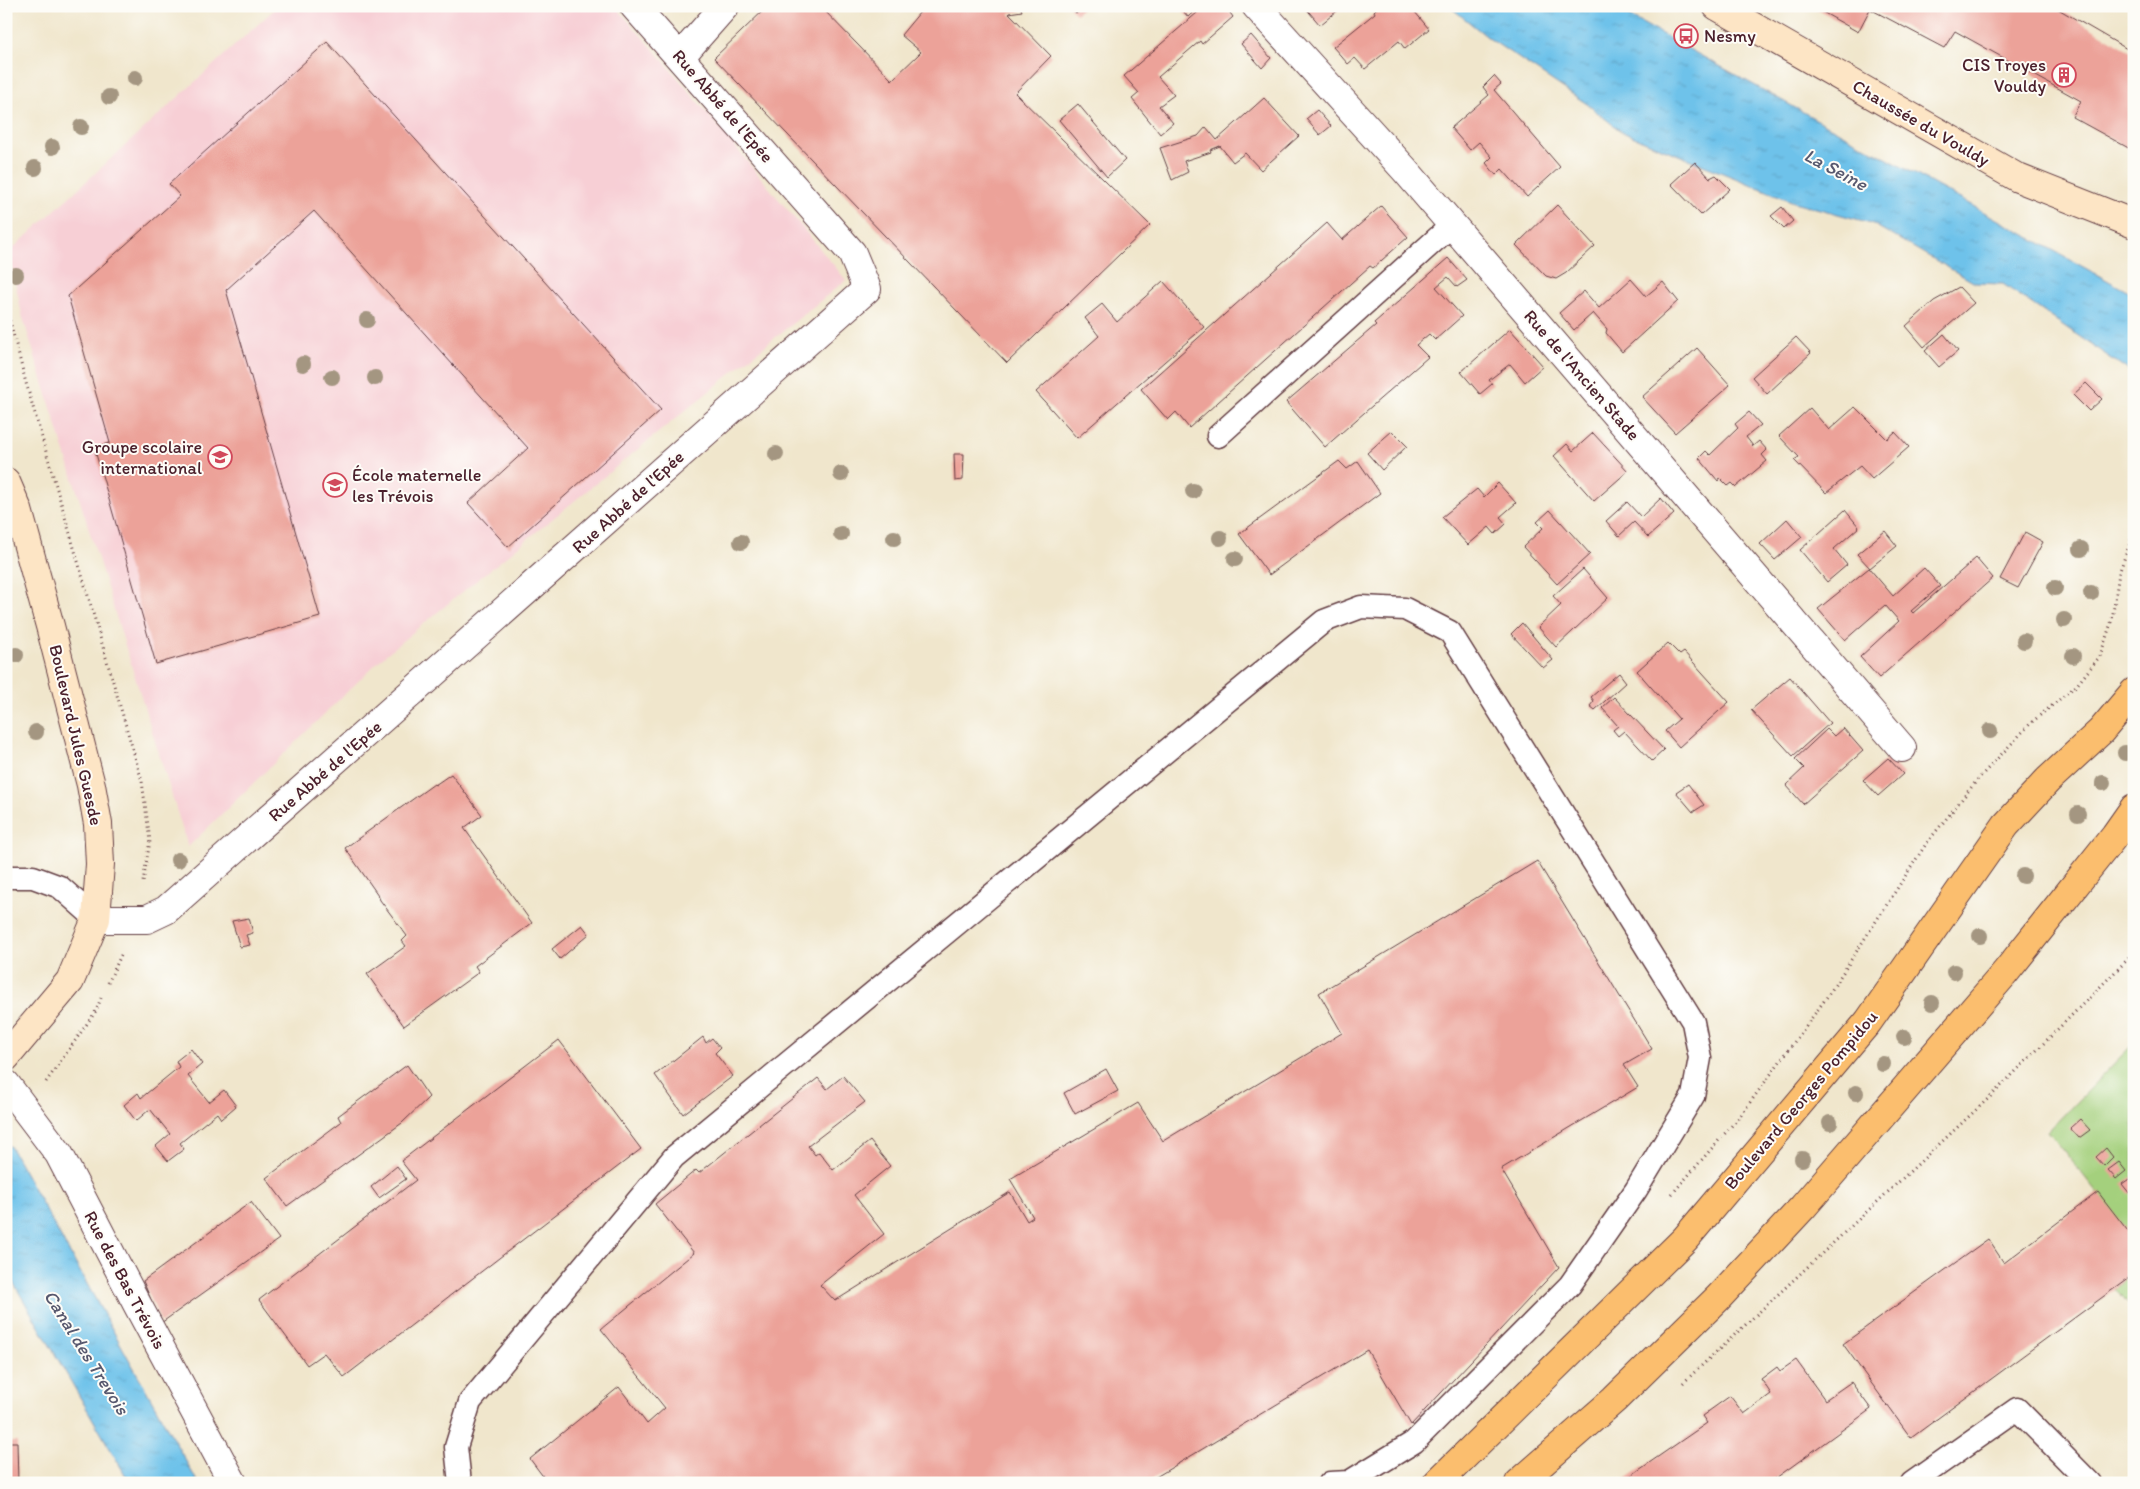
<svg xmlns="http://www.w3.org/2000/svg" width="2140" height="1489" font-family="Itim,sans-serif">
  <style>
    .built { fill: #f7cfd5 }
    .garden { fill: #a4d07d; stroke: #777854 }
    .water { fill: url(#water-ripples); stroke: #5c708a }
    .building { fill: #eca299 }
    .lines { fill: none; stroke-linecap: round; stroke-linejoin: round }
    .lane-casing { stroke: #633d43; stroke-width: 25 }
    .street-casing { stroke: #633d43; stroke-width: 30 }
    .secondary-casing { stroke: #633d43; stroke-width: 30 }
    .primary-casing { stroke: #633d43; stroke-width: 30 }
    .path { stroke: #633d43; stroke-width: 3; stroke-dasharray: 1 4; stroke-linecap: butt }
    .lane { stroke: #fff; stroke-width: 22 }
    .street { stroke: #fff; stroke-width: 28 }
    .secondary { stroke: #fde5c5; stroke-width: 28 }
    .primary { stroke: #fbbe6e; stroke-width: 28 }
    .tree { fill: #a49681 }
    .labels { text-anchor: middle; stroke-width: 4; stroke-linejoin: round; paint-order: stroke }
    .poi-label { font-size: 18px; fill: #4a1f2b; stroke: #fdfcf7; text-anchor: start }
    .street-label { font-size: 18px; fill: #4a1f2b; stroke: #fdfcf7 }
    .water-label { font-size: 19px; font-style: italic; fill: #57586e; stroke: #fdfcf7 }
  </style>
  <defs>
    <pattern id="water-ripples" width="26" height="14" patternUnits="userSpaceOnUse" patternTransform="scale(1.25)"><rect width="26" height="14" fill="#6ec2ea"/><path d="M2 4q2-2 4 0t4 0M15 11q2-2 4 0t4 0" fill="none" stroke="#61a6c9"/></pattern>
  </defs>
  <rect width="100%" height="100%" fill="#fdfcf7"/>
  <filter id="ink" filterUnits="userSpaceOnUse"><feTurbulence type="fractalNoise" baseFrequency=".02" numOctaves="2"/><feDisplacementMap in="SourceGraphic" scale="10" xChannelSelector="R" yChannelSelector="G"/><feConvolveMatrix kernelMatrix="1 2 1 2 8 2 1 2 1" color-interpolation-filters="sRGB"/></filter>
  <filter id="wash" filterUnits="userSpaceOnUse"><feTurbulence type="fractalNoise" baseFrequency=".0096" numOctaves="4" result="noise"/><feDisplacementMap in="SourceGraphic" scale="20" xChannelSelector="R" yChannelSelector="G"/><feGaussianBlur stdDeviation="1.12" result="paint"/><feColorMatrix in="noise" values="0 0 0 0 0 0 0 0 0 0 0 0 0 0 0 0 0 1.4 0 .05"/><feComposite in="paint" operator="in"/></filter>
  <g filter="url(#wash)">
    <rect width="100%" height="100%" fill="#f0e6cc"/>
    <!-- built -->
    <path class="built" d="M278,6H615L663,60L846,280L385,655L188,847L22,315L9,252Z"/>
    <!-- garden -->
    <g class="garden">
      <path d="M2134,1043V1239L2048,1131Z"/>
      <path d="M2134,1274V1309L2114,1289Z"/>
    </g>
    <!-- water -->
    <g class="water">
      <path d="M1449,6H1611L2134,295V374L2003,284L1975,283L1871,223L1794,202L1622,132L1587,104L1490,39Z"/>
      <path d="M6,1146H10L198,1483H130L6,1270Z"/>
    </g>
    <g id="blocks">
      <!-- building -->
      <g class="building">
        <path d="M768,6H820L892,80L921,52L901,35L925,6H1020L1022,11L1009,13L1051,56L1015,93L1150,225L1007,363L714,58Z"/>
        <path d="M1069,6H1084L1076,14Z"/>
        <path d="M1179,6H1200L1188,17Z"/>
        <path d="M1205,6H1225L1233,17L1202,44L1200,41L1158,77L1174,95L1159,106L1173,123L1160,134L1132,99L1139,93L1124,76Z"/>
        <path d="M1304,6H1343L1320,25Z"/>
        <path d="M1379,6H1410L1429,29L1405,49L1399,41L1365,69L1355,58L1348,64L1333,47L1375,13L1374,11Z"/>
        <path d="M1812,6H2053L2134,53V151L2072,117L2081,101L1955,31L1944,48L1870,9L1858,32Z"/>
        <path d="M1251,35L1271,58L1262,68L1241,44Z"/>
        <path d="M327,42L661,410L508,547L468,503L528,448L314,211L226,290L320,617L156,664L94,447L110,443L68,296L180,196L169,184Z"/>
        <path d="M1494,76L1501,84L1494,90L1560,167L1527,197L1502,169L1496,175L1486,163L1492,157L1479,142L1470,150L1451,128L1489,95L1483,87Z"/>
        <path d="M1264,98L1299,136L1261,170L1245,153L1233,162L1220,146L1210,150L1211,152L1184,161L1188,172L1172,180L1160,148L1198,136L1206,127L1217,140Z"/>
        <path d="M1078,104L1125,160L1107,177L1059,120Z"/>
        <path d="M1317,110L1331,126L1320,135L1306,119Z"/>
        <path d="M1695,162L1710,178L1716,175L1730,189L1701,215L1671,184Z"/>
        <path d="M1557,205L1595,246L1566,273L1556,279L1546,276L1516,245Z"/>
        <path d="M1381,206L1408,237L1373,268L1370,266L1189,428L1176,412L1168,420L1141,389L1327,223L1342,240Z"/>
        <path d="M1782,207L1793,221L1784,229L1771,216Z"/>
        <path d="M1448,258L1467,280L1457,287L1448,277L1436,287L1462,316L1435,340L1429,334L1416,345L1428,357L1325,447L1286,402L1376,325L1374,323Z"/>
        <path d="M1631,279L1646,296L1663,282L1678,301L1622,352L1606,333L1607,329L1593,313L1574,330L1559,313L1584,291L1599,308Z"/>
        <path d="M1163,281L1204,327L1077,438L1036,392L1099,336L1085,318L1102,304L1117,322Z"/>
        <path d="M1959,287L1974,303L1924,347L1906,326L1934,301Z"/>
        <path d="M1510,329L1543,366L1525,382L1510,364L1489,380L1492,384L1480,394L1461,372Z"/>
        <path d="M1944,334L1958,351L1939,367L1925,351Z"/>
        <path d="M1796,337L1811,353L1767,394L1752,377Z"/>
        <path d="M1697,348L1730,385L1675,433L1642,397Z"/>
        <path d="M2086,383L2102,399L2089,411L2073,395Z"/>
        <path d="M1855,407L1887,439L1895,432L1909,447L1872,479L1860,466L1826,493L1794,460L1799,457L1779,436L1810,408L1829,430Z"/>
        <path d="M1749,412L1761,425L1746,437L1753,446L1759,441L1767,450L1762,455L1767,461L1736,487L1732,483L1728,486L1720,478L1718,481L1699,458L1706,451L1710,455L1738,428L1735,424Z"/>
        <path d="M1392,431L1407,446L1382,470L1367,453Z"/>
        <path d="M1593,433L1628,471L1594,501L1554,456L1567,444L1573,451Z"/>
        <path d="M954,454H964L963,480L955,481Z"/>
        <path d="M1339,461L1347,469L1358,461L1380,493L1269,575L1239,534Z"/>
        <path d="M1498,483L1516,503L1500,517L1506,524L1495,534L1489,527L1468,545L1442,517L1477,489L1484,497Z"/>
        <path d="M1661,498L1674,514L1648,537L1634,522L1619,536L1606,521L1627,502L1641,517Z"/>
        <path d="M1550,510L1590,554L1557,584L1523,547L1543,528L1537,522Z"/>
        <path d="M1845,510L1859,527L1834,549L1847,565L1827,582L1800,550Z"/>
        <path d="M1787,519L1802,537L1775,560L1760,544Z"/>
        <path d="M1885,531L1897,546L1870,568L1857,554Z"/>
        <path d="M2025,532L2043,542L2018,588L2000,579Z"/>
        <path d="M1976,558L1993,578L1879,678L1860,657L1899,621L1885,605L1845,640L1818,609L1869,568L1893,596L1924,568L1940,586L1911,611L1913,613Z"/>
        <path d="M1583,569L1608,598L1556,647L1538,627L1561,605L1553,596Z"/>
        <path d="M1522,623L1553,660L1543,668L1511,634Z"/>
        <path d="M1668,643L1680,655L1684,652L1729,702L1679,747L1665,731L1679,719L1637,671Z"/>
        <path d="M1619,673L1626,682L1595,710L1590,706L1594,701L1591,697Z"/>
        <path d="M1790,677L1830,723L1793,756L1751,710Z"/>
        <path d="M1614,697L1664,750L1652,761L1624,731L1618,736L1613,730L1618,726L1602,708Z"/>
        <path d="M1843,728L1863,751L1803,804L1786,785L1804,768L1795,759L1827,729L1834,736Z"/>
        <path d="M1888,758L1903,774L1878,796L1863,780Z"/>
        <path d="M451,774L482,815L464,828L532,923L475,966L479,972L404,1026L367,974L406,946L402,941L407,936L380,900L378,895L345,848L434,784L435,785Z"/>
        <path d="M1688,784L1704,805L1693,812L1676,792Z"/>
        <path d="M1537,861L1652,1049L1624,1065L1638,1087L1501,1169L1559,1267L1411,1425L1367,1350L1146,1483H548L530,1459L619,1387L647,1424L665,1408L601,1329L694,1253L655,1204L696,1170L699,1173L818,1078L827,1089L843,1076L865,1102L808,1146L815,1155L819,1152L833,1170L870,1141L890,1166L854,1195L884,1234L820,1285L835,1301L1010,1192L1027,1221L1033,1217L1010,1179L1138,1103L1163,1141L1342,1033L1319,993Z"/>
        <path d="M249,918L253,933L246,935L250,945L240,947L232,921Z"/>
        <path d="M582,925L589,934L560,959L552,949Z"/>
        <path d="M703,1037L706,1043L712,1038L720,1048L715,1053L733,1076L683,1114L655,1075Z"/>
        <path d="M559,1040L641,1149L344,1377L324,1353L307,1365L259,1300L416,1180L401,1161Z"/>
        <path d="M191,1049L202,1064L188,1076L209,1102L224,1090L236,1106L221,1119L217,1113L180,1143L184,1149L168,1161L156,1146L170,1134L150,1109L136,1121L124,1105L138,1093L141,1098L179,1067L176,1061Z"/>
        <path d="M407,1065L429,1097L402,1123L287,1206L266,1178L341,1122L338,1116Z"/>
        <path d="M1106,1069L1118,1091L1075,1114L1064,1093Z"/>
        <path d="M2080,1119L2090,1130L2079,1138L2070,1128Z"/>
        <path d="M2106,1148L2113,1157L2104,1166L2096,1157Z"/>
        <path d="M2119,1162L2126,1171L2116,1179L2108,1170Z"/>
        <path d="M397,1166L406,1179L379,1198L371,1187Z"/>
        <path d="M2132,1177L2134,1179V1191L2130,1194L2122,1184Z"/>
        <path d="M2098,1192L2134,1239V1274L1911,1438L1843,1344L1988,1239L2004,1263Z"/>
        <path d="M251,1202L279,1239L161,1323L143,1281Z"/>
        <path d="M1796,1360L1825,1400L1851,1382L1871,1409L1769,1483H1620L1707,1423L1702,1416L1730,1396L1744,1414L1771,1394L1761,1379L1777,1367L1780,1371Z"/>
        <path d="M6,1442H17L18,1483H6Z"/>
      </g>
    </g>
  </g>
  <g filter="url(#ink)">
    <use href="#blocks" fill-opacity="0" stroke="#633d43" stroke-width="1"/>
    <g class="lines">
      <!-- lane casing -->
      <g class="lane-casing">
        <g id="lane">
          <path d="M1218,436L1452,225"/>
          <path d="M6,877H33L60,887L96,919"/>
          <path d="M460,1483L456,1447L470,1402L674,1157L1324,621L1361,607L1405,609L1450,632L1693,1022L1700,1058L1693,1096L1636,1190L1570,1285L1414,1442L1349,1482L1330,1483"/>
          <path d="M1912,1483L2017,1409L2090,1483"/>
        </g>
      </g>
      <!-- street casing -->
      <g class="street-casing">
        <g id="street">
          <path d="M1256,6L1406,171L1902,748"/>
          <path d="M680,57L725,6"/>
          <path d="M96,919H147L166,910L867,289L852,253L634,6"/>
          <path d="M6,1084L59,1154L137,1304L233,1483"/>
        </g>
      </g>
      <!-- secondary casing -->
      <g class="secondary-casing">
        <g id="secondary">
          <path d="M1717,6L2018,178L2134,224"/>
          <path d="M6,482L18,510L50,626L91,785L98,824L100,864L96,919L70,981L6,1057"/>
        </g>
      </g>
      <!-- primary casing -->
      <g class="primary-casing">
        <g id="primary">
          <path d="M1437,1483L1685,1239L1868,1022L2006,825L2048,780L2101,731L2134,692"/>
          <path d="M1519,1483L1614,1400L1718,1298L1803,1207L2005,973L2115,835L2134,808"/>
        </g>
      </g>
      <!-- path -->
      <g class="path">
        <path d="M6,306L26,383L142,781L150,841L143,882"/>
        <path d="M108,983L122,953"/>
        <path d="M46,1082L96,1011L101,998"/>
        <path d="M1672,1194L1741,1115L1827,997L1926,844L1978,779L2032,722L2077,685L2100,656L2112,620L2119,573L2134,532"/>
        <path d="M1683,1383L1992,1095L2134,953"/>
      </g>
      <!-- lane -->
      <use href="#lane" class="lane"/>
      <!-- street -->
      <use href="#street" class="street"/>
      <!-- secondary -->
      <use href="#secondary" class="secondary"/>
      <!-- primary -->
      <use href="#primary" class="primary"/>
    </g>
    <!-- trees -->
    <g class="tree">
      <circle cx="135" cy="78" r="8"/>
      <circle cx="109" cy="97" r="8"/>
      <circle cx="81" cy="127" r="8"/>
      <circle cx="52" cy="147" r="8"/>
      <circle cx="35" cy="168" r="8"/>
      <circle cx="16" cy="275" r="8"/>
      <circle cx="367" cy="320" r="8"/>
      <circle cx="303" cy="364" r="8"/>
      <circle cx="332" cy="377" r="8"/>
      <circle cx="375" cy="378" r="8"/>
      <circle cx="776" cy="454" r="8"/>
      <circle cx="841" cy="474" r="8"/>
      <circle cx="1193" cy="491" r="8"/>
      <circle cx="841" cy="534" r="8"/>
      <circle cx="894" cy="538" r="8"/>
      <circle cx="1220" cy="538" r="8"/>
      <circle cx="741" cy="542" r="8"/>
      <circle cx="2081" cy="549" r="8"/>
      <circle cx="1235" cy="559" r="8"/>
      <circle cx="2055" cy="588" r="8"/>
      <circle cx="2091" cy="593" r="8"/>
      <circle cx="2064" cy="620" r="8"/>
      <circle cx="2024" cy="641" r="8"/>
      <circle cx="16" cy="655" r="8"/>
      <circle cx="2073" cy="656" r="8"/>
      <circle cx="1990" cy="731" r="8"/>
      <circle cx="36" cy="732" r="8"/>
      <circle cx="2125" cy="753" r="8"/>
      <circle cx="2103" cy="783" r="8"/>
      <circle cx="2078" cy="814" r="8"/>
      <circle cx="178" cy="860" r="8"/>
      <circle cx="2023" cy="876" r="8"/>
      <circle cx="1980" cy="936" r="8"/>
      <circle cx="1954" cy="972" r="8"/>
      <circle cx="1932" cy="1003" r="8"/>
      <circle cx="1904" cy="1037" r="8"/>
      <circle cx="1883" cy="1064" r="8"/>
      <circle cx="1856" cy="1093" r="8"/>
      <circle cx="1830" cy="1123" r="8"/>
      <circle cx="1802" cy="1159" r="8"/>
    </g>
  </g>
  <!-- icons -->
  <defs>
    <g id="bus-ring" transform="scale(1.25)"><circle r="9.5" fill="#fdfcf7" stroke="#d1495b" stroke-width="1.5"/><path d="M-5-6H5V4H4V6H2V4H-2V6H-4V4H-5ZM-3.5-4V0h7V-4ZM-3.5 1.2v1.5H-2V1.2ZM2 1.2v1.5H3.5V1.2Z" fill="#d1495b"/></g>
    <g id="building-ring" transform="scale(1.25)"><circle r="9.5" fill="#fdfcf7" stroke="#d1495b" stroke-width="1.5"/><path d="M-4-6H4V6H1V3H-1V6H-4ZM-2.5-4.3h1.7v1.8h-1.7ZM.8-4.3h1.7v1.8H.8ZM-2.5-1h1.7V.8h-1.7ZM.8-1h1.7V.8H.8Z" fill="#d1495b"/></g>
    <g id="school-ring" transform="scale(1.25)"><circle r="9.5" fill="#fdfcf7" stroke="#d1495b" stroke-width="1.5"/><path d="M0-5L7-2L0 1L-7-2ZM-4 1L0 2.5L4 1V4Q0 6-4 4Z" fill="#d1495b"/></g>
  </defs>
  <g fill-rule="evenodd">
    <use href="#bus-ring" x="1686" y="36"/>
    <use href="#building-ring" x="2064" y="75"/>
    <use href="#school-ring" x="220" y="457"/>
    <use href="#school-ring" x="335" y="485"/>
  </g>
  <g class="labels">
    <!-- poi labels -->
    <g class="poi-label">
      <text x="1704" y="42">Nesmy</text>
      <text x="2046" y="71" text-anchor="end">CIS Troyes<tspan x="2046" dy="21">Vouldy</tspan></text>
      <text x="202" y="453" text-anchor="end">Groupe scolaire<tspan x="202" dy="21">international</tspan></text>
      <text x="352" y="481">École maternelle<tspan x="352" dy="21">les Trévois</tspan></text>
    </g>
    <!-- street labels -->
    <g class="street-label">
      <text transform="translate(723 106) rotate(49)" y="6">Rue Abbé de l'Epée</text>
      <text transform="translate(1921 123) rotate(30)" y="6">Chaussée du Vouldy</text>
      <text transform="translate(1582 375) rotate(49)" y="6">Rue de l'Ancien Stade</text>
      <text transform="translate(628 502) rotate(-42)" y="6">Rue Abbé de l'Epée</text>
      <text transform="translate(76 735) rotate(77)" y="6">Boulevard Jules Guesde</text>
      <text transform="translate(325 771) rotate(-41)" y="6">Rue Abbé de l'Epée</text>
      <text transform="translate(1801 1100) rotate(-50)" y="6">Boulevard Georges Pompidou</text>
      <text transform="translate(125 1280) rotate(62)" y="6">Rue des Bas Trévois</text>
    </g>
    <!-- water labels -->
    <g class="water-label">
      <text transform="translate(1836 169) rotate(28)" y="7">La Seine</text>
      <text transform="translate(87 1352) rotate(58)" y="7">Canal des Trevois</text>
    </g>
  </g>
  <!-- margin -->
  <rect width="2140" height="1489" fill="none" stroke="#fdfcf7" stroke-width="25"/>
</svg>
